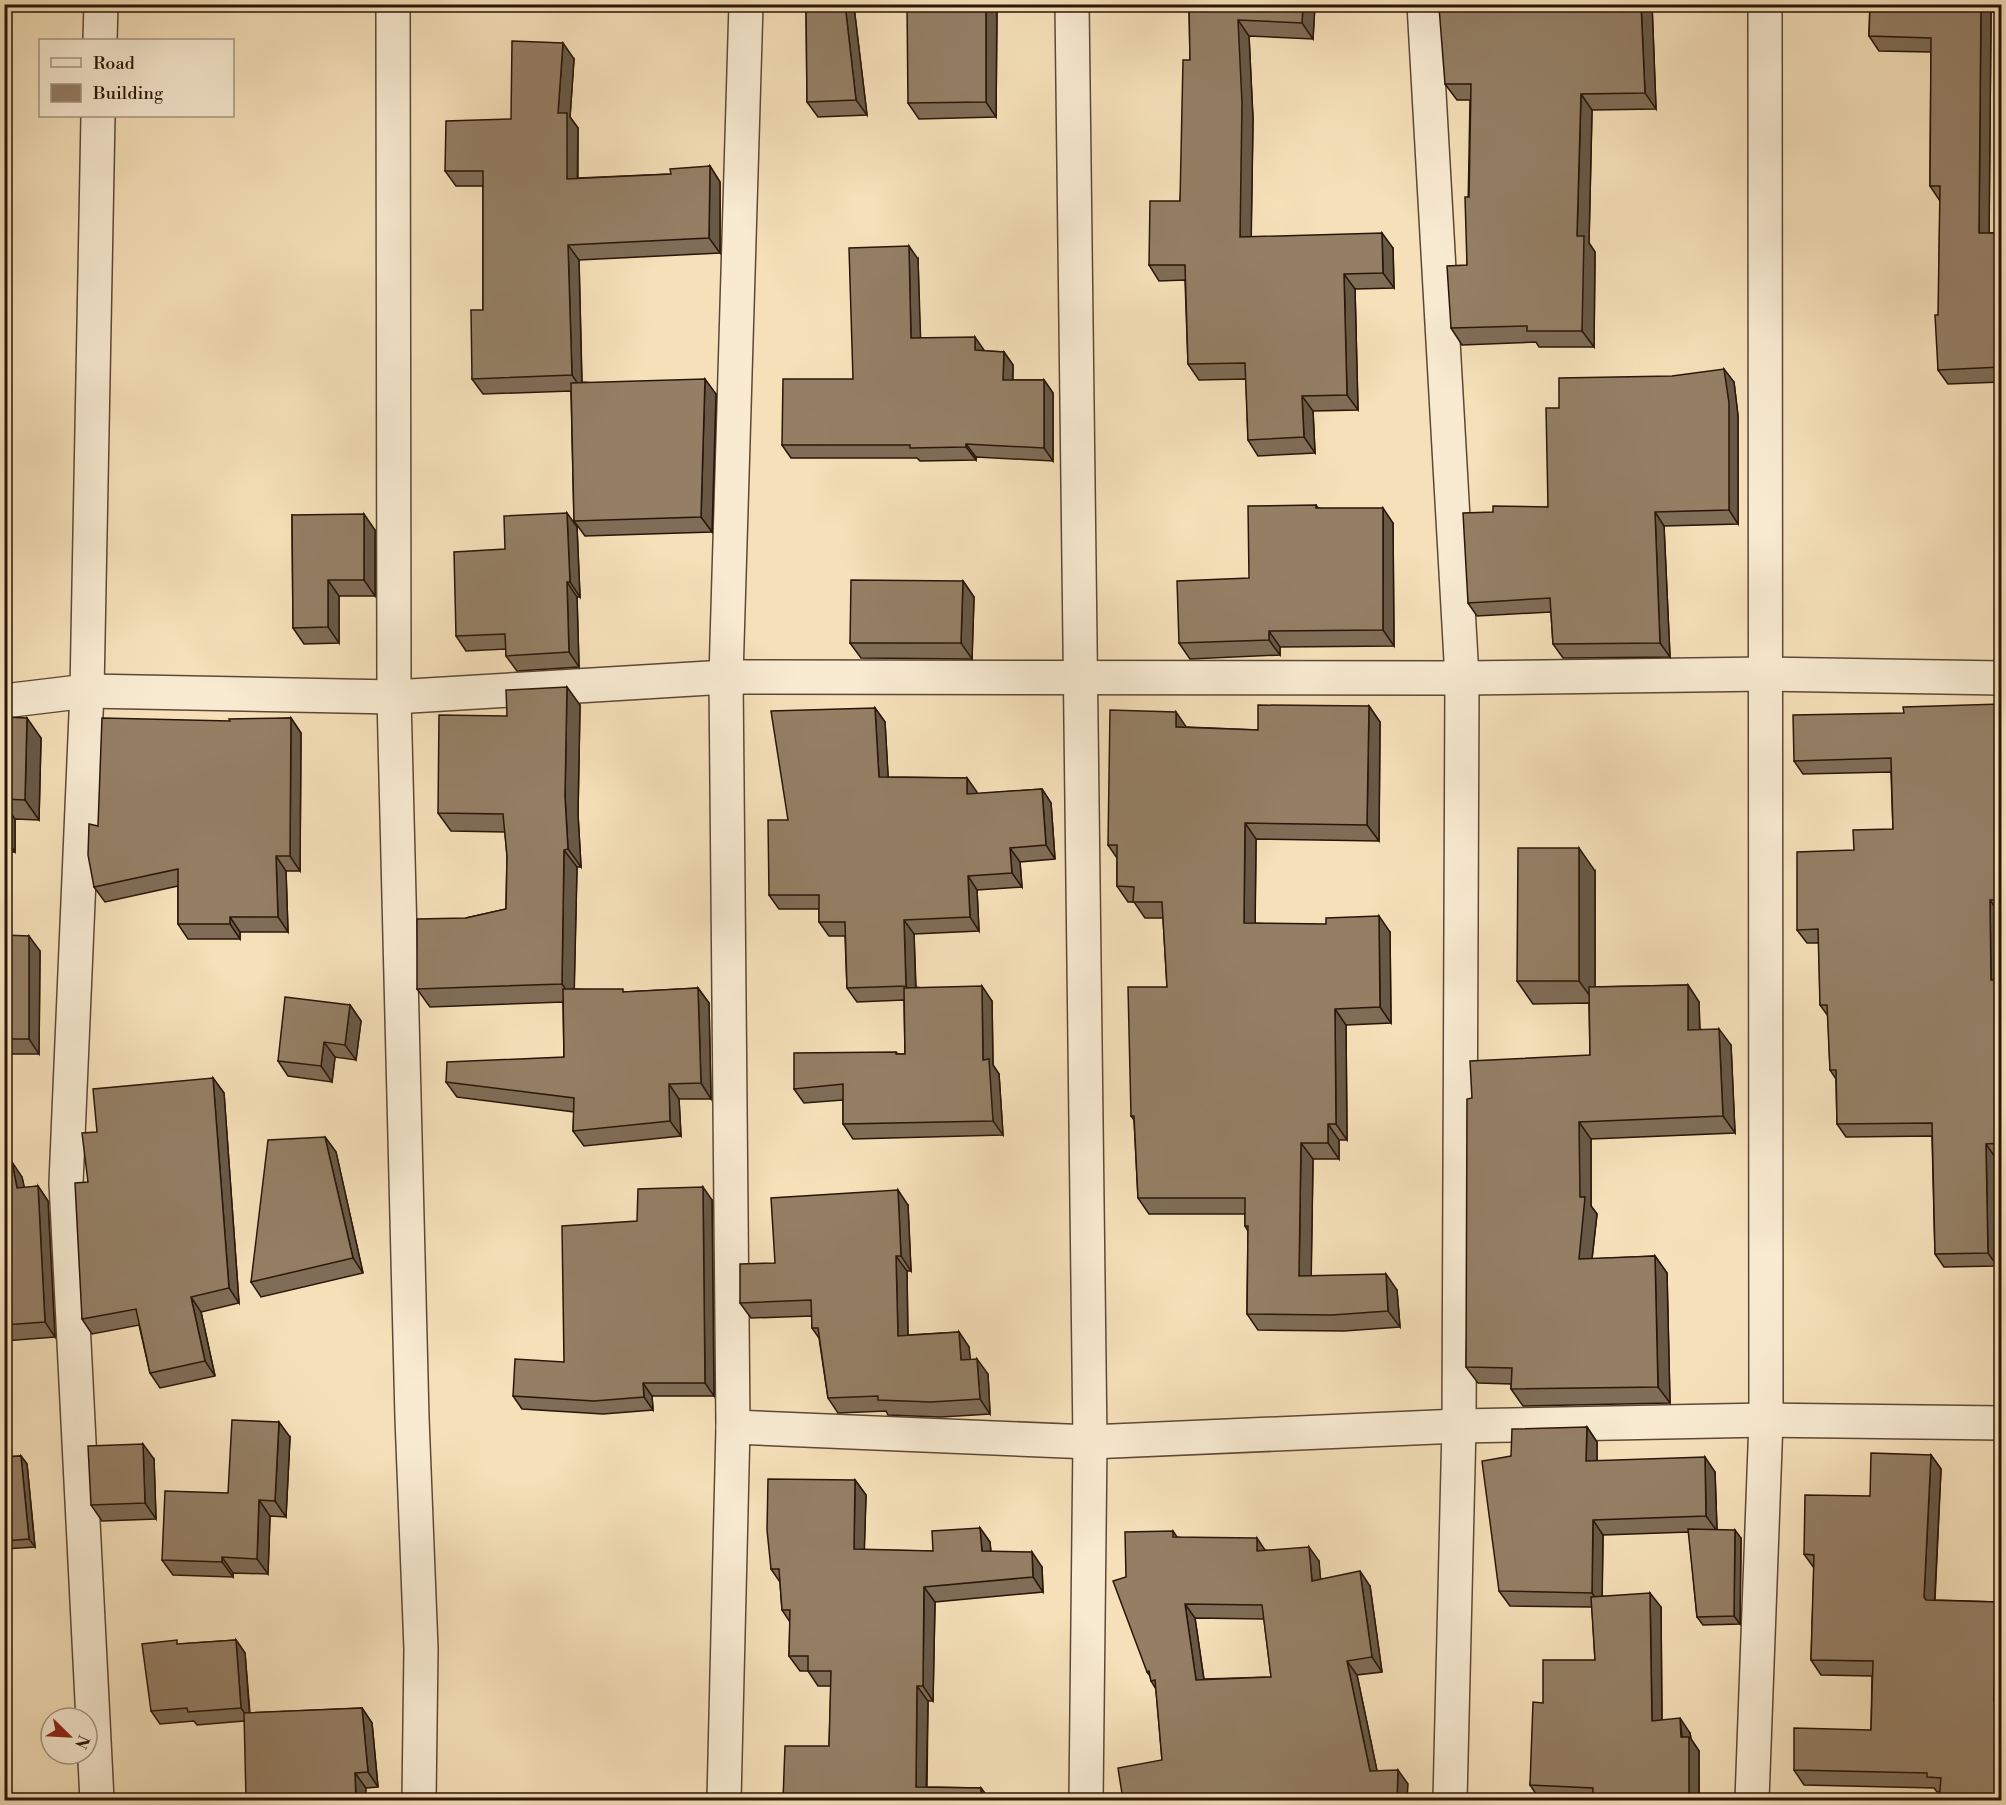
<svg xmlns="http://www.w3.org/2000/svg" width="2006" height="1805" font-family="'Libre Bodoni',serif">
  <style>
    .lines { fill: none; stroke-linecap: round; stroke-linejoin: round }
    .minor-casing { stroke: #5d4835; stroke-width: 36 }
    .minor { stroke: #f8ebd2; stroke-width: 33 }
    .wall { fill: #7f6d57; stroke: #2a1609; stroke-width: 1.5; fill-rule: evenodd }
    .shaded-wall { fill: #685947; stroke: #2a1609; stroke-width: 1.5 }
    .building { fill: #947f65; stroke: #2a1609; stroke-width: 1.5; fill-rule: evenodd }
  </style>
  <rect width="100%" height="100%" fill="#f5e0b9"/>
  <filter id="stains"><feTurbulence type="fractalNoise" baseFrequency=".00333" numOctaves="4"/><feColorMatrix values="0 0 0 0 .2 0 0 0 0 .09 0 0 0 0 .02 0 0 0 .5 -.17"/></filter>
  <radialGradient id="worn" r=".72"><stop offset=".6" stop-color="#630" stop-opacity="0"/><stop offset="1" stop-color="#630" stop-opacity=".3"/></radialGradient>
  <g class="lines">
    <!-- minor casing -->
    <g class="minor-casing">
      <g id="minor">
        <path d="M393,4L394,697L412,1418L421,1649L419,1800"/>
        <path d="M1072,4L1090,1442L1086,1800"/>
        <path d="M1424,4L1462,678L1459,1426L1450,1800"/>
        <path d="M100,40L101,4"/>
        <path d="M4,701L87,691L394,697L726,677L1462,678L1767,674L2002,678"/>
        <path d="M733,1427L1090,1442L1459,1426L1766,1420L2002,1423"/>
        <path d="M97,1800L66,1183L87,691L98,116"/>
        <path d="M724,1800L733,1427L726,677L746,4"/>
        <path d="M1752,1800L1766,1420L1765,4"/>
      </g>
    </g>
    <!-- minor -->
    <use href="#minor" class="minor"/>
  </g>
  <!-- wall -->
  <g class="wall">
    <path d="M806,4H853L854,7L867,115L818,117L807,102Z"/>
    <path d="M997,4L996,117L919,119L908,103Z"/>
    <path d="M1189,4H1315L1313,39L1249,36L1253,119L1251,237L1393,248L1394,288L1355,289L1358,410L1313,411L1315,453L1258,456L1248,440L1246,379L1199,380L1188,364L1185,280L1159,281L1149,265L1180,201L1190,60Z"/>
    <path d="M1652,4L1656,109L1592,110L1589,243L1595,252L1594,347H1539L1536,342L1462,345L1451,328L1467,265L1470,100H1457L1445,84Z"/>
    <path d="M1870,4H2001V12H1991L1989,233H2001V382L1948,384L1938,370L1940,201L1930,186L1931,52L1879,51L1869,36Z"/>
    <path d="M574,59L570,117L578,128V178L671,174L710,166L720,182V253L579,260L582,382L716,394L712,532L585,536L574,521L571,391L483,394L472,379L483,310V186H456L445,171L511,119Z"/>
    <path d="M918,259L920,338L984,351L1004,352L1013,365V380H1044L1053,393V461L976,457V460L920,461L917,458H791L782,445L853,379Z"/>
    <path d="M1734,382L1738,416V524L1664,526L1670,657L1563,658L1553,644L1551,612L1477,616L1468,603L1493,512L1548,507L1559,408Z"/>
    <path d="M1316,505L1318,508L1393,523L1394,646L1280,647V655L1190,659L1179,643L1249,578Z"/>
    <path d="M292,515L375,530V596H339V643L304,644L293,628Z"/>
    <path d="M577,527L580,597H577L579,667L517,671L506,656V649L466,651L456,636L505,549Z"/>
    <path d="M963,581L974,597L972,659L861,658L850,643Z"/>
    <path d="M2001,704V913H1999L2000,980H2001V1157H1995L1997,1266L1944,1267L1935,1254L1932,1136L1846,1137L1837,1124L1836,1079L1830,1070L1828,1016L1820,1005L1819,943H1807L1797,930L1854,850L1893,829L1891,772L1803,774L1794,761L1904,713Z"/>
    <path d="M580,705L578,814L581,867H577L574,989L625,992L698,988L709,1003L711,1099H679L681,1136L584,1146L573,1131L574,1112L457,1097L446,1082L564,1057L563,1002L430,1007L417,989L466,918L506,909L507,856L505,832L451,831L438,813L507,716Z"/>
    <path d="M1369,706L1380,722L1379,841L1256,839L1255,923L1390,932L1391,1023L1346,1025L1347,1140H1339V1159H1313L1311,1276L1397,1290L1400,1327L1344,1331L1258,1330L1247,1314L1248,1231L1245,1226V1214H1149L1138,1198L1134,1120L1131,1116L1167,987L1163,918H1145L1134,902H1128L1117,886V858L1108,845L1187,727L1258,730Z"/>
    <path d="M875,708L885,722L888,777L967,778L977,794L1042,789L1051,803L1055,859L1020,862L1022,887L977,890L979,931L914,934L916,987L992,1001L993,1065L999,1074L1003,1135L853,1139L843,1124V1100L804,1103L794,1089L896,1052L898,1054H905L904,1000L857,1002L847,988L845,936H829L819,922V909H779L769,895L788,820Z"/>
    <path d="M4,717L41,738L39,820L15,819V852H4Z"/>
    <path d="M291,718L301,733L300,871H286L288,932H240V939H188L178,924V886L105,902L94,887L98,826L230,721Z"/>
    <path d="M1595,871V987L1688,985L1699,1002L1700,1029L1731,1045L1735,1133L1591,1139V1206L1597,1214L1592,1259L1655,1256L1667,1273L1670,1403L1523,1406L1511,1389V1384L1478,1383L1466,1367L1472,1098L1590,1055L1589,1003L1533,1004L1517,981Z"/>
    <path d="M4,935L40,951L39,1054H5L8,1163L22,1177L24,1188L38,1186L48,1201L55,1337L4,1341Z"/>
    <path d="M350,1005L361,1021L356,1060L335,1057L332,1082L288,1076L278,1061Z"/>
    <path d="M213,1078L224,1093L239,1303L201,1312L215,1376L160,1388L150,1373L139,1325L92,1334L82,1319L97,1132Z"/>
    <path d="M325,1137L336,1152L363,1273L261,1297L251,1282Z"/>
    <path d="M712,1200L714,1396H652L653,1410L603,1414L522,1409L513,1396L564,1362L637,1221Z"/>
    <path d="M908,1205L911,1271H907L908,1335L959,1332L969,1347L970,1359L988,1374L990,1414L941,1417L888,1415L886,1411L838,1413L828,1398L819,1338L812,1328V1316L751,1318L740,1303L775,1263Z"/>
    <path d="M1587,1427L1597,1442V1461L1715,1472L1717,1530L1741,1538L1740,1624L1703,1625L1697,1617L1689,1532L1603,1535L1602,1596L1661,1607L1662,1720L1690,1733L1691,1739L1699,1751V1800H1540L1530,1785L1543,1703L1595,1660L1592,1607L1510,1606L1499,1591L1511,1456Z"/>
    <path d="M290,1437L286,1517L270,1516L268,1574L233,1573V1577L173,1575L162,1560L228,1493Z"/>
    <path d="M1931,1455L1941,1469L1935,1600L1997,1602L1940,1792H1937L1934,1788L1804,1785L1794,1770L1871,1730L1872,1676L1821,1675L1811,1660L1814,1568L1804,1554L1870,1496Z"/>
    <path d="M21,1456L27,1464L35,1547L4,1549V1457Z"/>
    <path d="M154,1459L156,1519L102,1521L91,1505Z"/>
    <path d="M855,1480L866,1495L864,1550L933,1551L980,1528L990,1542L991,1552L1042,1567L1043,1592L935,1602L933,1701H928L927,1787L981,1788L990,1800H783L829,1746L831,1686H818L808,1671H800L789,1656L790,1622L782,1610L780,1582L771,1569Z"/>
    <path d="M1173,1531L1177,1537L1265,1550L1319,1561L1320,1579L1370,1586L1382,1672L1357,1675L1377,1771L1408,1784L1162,1760L1156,1689L1151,1681L1150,1676L1147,1672ZM1195,1618L1264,1619L1271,1677L1204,1679Z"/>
    <path d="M236,1640L245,1653L250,1713L362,1708L372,1723L378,1787L366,1788L244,1721L197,1725L194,1721L160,1724L151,1711L180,1644Z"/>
  </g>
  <!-- shaded-wall -->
  <g class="shaded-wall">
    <path d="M845,4H853L854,7L867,115L856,100Z"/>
    <path d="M986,4H997L996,117L986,102Z"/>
    <path d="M1303,4H1315L1313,39L1302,23Z"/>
    <path d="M1641,4H1652L1656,109L1645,93Z"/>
    <path d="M1981,4H1986L1991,12L1989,247L1979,233Z"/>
    <path d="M1238,20L1249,36L1253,119L1251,252L1240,237Z"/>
    <path d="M563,43L574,59L570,117L578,128L577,194L567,179L558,113Z"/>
    <path d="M1581,94L1592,110L1589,243L1595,252L1594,347L1582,331L1577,236Z"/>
    <path d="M710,166L720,182V253L709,238Z"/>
    <path d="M1382,233L1393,248L1394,288L1383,273Z"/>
    <path d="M568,245L579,260L582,390L572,375Z"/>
    <path d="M909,246L918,259L921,351L911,338Z"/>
    <path d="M1344,274L1355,289L1358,410L1347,395Z"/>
    <path d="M975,337L984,350V363L975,350Z"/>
    <path d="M1004,352L1013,365L1012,393L1003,380Z"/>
    <path d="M1724,369L1734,382L1738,416V524L1729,510Z"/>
    <path d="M705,379L716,394L712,532L701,517Z"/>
    <path d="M1044,380L1053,393V461L1044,448Z"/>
    <path d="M1302,396L1313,411L1315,453L1304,437Z"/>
    <path d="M966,444L976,457V460L966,447Z"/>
    <path d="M1383,508L1393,523L1394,646L1383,630Z"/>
    <path d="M1655,512L1664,526L1670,657L1660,643Z"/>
    <path d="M567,513L577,527L580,597L570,582Z"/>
    <path d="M364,514L375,530V596L364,580Z"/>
    <path d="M328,580L339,596V643L328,627Z"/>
    <path d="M963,581L974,597L972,659L961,643Z"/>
    <path d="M567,582L577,597L579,667L569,652Z"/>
    <path d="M1269,631L1280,647V655L1269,640Z"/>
    <path d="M567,687L580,705L578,814L581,867L568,849L565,796Z"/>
    <path d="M1369,706L1380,722L1379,841L1367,825Z"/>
    <path d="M875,708L885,722L889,791L879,777Z"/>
    <path d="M1176,712L1187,728L1176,727Z"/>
    <path d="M27,718L41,738L39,820L25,800Z"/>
    <path d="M291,718L301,733L300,871L290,856Z"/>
    <path d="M967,778L977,792V808L967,794Z"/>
    <path d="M1042,789L1051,803L1055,859L1046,845Z"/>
    <path d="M4,804L15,819V852L4,837Z"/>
    <path d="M1245,823L1256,839L1255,939L1244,923Z"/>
    <path d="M1010,848L1020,862L1022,887L1012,873Z"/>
    <path d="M1579,848L1595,871V1003L1579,981Z"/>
    <path d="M564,850L577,867L574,1002L562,984Z"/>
    <path d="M276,856L286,871L288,932L278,917Z"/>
    <path d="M968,876L977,890L979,931L970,917Z"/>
    <path d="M1990,900L1999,913L2000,994L1991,980Z"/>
    <path d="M1379,916L1390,932L1391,1023L1380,1007Z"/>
    <path d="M230,917L240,932V939L230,924Z"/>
    <path d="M904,920L914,934L916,1000L906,986Z"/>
    <path d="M29,936L40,951L39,1054L29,1039Z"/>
    <path d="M1688,985L1699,1002L1700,1046L1688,1030Z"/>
    <path d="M982,986L992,1001L993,1065L999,1074L1003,1135L993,1121L983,1060Z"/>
    <path d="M698,988L709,1003L711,1099L701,1083Z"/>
    <path d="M350,1005L361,1021L356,1060L345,1045Z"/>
    <path d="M1335,1009L1346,1025L1347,1140L1336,1124Z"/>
    <path d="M1719,1029L1731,1045L1735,1133L1723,1116Z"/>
    <path d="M324,1042L335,1057L332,1082L321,1066Z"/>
    <path d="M4,1052L5,1054L8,1179L4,1174Z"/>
    <path d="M213,1078L224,1093L239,1303L229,1288Z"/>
    <path d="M669,1084L679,1099L681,1136L670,1121Z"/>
    <path d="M1579,1122L1591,1139V1206L1597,1214L1590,1276L1579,1259Z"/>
    <path d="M1328,1124L1339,1140V1159L1328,1143Z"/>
    <path d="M325,1137L336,1152L363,1273L353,1258Z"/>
    <path d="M1301,1143L1313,1159L1311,1292L1299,1276Z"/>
    <path d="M1986,1144L1995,1157L1997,1266L1988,1253Z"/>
    <path d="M12,1162L22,1177L28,1203L17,1188Z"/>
    <path d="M38,1186L48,1201L55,1337L45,1322Z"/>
    <path d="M703,1187L712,1200L714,1396L705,1383Z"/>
    <path d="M898,1190L908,1205L911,1271L901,1256Z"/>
    <path d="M896,1256L907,1271L908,1351L898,1336Z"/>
    <path d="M1655,1256L1667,1273L1670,1403L1658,1387Z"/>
    <path d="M1386,1274L1397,1290L1400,1327L1388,1311Z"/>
    <path d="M191,1297L201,1312L215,1376L205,1361Z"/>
    <path d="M959,1332L969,1347L972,1375L961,1360Z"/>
    <path d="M977,1359L988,1374L990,1414L980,1399Z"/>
    <path d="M643,1383L652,1396L653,1410L644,1397Z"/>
    <path d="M279,1422L290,1437L286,1517L275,1501Z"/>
    <path d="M1587,1427L1597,1442V1476L1586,1461Z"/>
    <path d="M143,1444L154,1459L156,1519L145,1503Z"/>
    <path d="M1931,1455L1941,1469L1934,1612L1924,1597Z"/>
    <path d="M21,1456L27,1464L35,1547L29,1539Z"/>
    <path d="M1705,1457L1715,1472L1717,1531L1706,1516Z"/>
    <path d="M855,1480L866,1495L864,1564L854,1549Z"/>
    <path d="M259,1500L270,1516L268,1574L257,1559Z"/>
    <path d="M1593,1520L1603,1535L1602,1608L1592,1593Z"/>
    <path d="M980,1528L990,1542L992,1566L982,1551Z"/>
    <path d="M1735,1530L1741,1538L1740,1624L1734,1616Z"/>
    <path d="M1257,1538L1267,1553L1257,1551Z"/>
    <path d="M1309,1547L1319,1561L1322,1595L1312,1581Z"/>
    <path d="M1032,1552L1042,1567L1043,1592L1033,1577Z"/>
    <path d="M222,1557L233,1573V1577L222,1562Z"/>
    <path d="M1360,1571L1370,1586L1382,1672L1372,1657Z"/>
    <path d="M924,1587L935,1602L933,1701L923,1686Z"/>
    <path d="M1650,1593L1661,1607L1662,1735L1652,1721Z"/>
    <path d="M1997,1602L2001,1609V1711L1994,1701Z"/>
    <path d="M1185,1604L1195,1618L1206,1694L1196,1680Z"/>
    <path d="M236,1640L245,1653L250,1721L241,1708Z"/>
    <path d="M1347,1661L1357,1675L1380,1785L1370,1771Z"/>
    <path d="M917,1686L928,1701L926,1800L916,1787Z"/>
    <path d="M362,1708L372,1723L378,1787L368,1772Z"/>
    <path d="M1680,1718L1690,1733L1691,1739L1699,1751V1800H1689Z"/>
    <path d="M1398,1770L1408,1784L1407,1800H1397Z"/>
    <path d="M355,1773L366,1788V1800H356Z"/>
    <path d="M981,1788L990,1800H981Z"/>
  </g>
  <!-- building -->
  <g class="building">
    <path d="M806,4H845L856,100L807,102Z"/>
    <path d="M907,4H986V102L908,103Z"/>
    <path d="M1189,4H1303L1302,23L1238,20L1242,103L1240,237L1382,233L1383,273L1344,274L1347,395L1302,396L1304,437L1248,440L1245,363L1188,364L1185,265H1149L1150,201H1180L1183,60H1190Z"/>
    <path d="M1446,4H1641L1645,93L1581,94L1577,236H1584L1582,331H1527V326L1451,328L1447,266L1467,265L1465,197H1469L1471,84H1445L1439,7L1446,6Z"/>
    <path d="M1870,4H1981L1979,233H2001V367L1938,370L1935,315H1938L1940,186H1930L1931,38L1869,36Z"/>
    <path d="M512,41L563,43L558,113H567V179L671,174L670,169L710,166L709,238L568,245L572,375L472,379L471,310H483V171H445L446,121L511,119Z"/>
    <path d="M909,246L911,338L975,337V350L1004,352L1003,380H1044V448L966,444V447L910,448V445H782L783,379H853L849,248Z"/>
    <path d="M1724,369L1729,403V510L1655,512L1660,643L1553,644L1550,598L1468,603L1463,513L1493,512V506L1548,507L1546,408H1559V378L1672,376Z"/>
    <path d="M705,379L701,517L574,521L571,383Z"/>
    <path d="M1316,505V508H1383V630L1269,631V640L1179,643L1177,581L1249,578L1248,506Z"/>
    <path d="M567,513L570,582H567L569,652L506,656L505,634L456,636L454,552L505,549L504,516Z"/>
    <path d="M364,514V580H328V627L293,628L292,515Z"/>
    <path d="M851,580L963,581L961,643H850Z"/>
    <path d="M567,687L565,796L568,849L564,850L562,984L417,989V919L466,918L506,909L507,856L503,814L438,813L439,715L507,716L506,690Z"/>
    <path d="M2001,704V900H1990L1991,980H2001V1143L1986,1144L1988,1253L1935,1254L1932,1123L1837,1124L1836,1070H1830L1827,1005H1820L1818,929L1797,930V852L1854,850L1853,830L1893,829L1891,758L1794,761L1793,715L1904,713L1903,707Z"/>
    <path d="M1258,705L1369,706L1367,825L1245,823L1244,923L1326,924V918L1379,916L1380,1007L1335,1009L1336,1124H1328V1143H1301L1299,1276L1386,1274L1388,1311L1332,1315L1247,1314L1248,1226H1245V1198H1138L1134,1116H1131L1128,987H1167L1162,902H1133L1134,887L1117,886V845H1108L1110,710L1176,712V727L1258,730Z"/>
    <path d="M875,708L879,777L967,778V794L1042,789L1046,845L1010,848L1012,873L968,876L970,917L904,920L906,986L847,988L845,922H819V895H769L768,820H788L771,711Z"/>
    <path d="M4,717L27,718L25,800L4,799Z"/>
    <path d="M102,718L230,721L229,719L291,718L290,856H276L278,917H230V924H178V869L94,887L88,855L89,824L98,826Z"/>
    <path d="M1518,848H1579V981H1517Z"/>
    <path d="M4,935L29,936V1039H4Z"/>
    <path d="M1688,985V1030L1719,1029L1723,1116L1579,1122L1580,1197H1585L1579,1259L1655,1256L1658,1387L1511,1389L1512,1368L1466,1367L1467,1099L1472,1098L1470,1061L1590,1055L1589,987Z"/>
    <path d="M982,986L983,1060L989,1059L993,1121L843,1124V1084L794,1089V1053L896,1052V1054H905L904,988Z"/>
    <path d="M698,988L701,1083L669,1084L670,1121L573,1131L574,1098L446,1082L447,1062L564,1057L563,989H623V992Z"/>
    <path d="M285,997L350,1005L345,1045L324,1042L321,1066L278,1061Z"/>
    <path d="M213,1078L229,1288L191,1297L205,1361L150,1373L136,1309L82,1319L75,1183L88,1182L82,1133L97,1132L93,1089Z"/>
    <path d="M325,1137L353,1258L251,1282L268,1140Z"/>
    <path d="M12,1162L17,1188L38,1186L45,1322L4,1325V1163Z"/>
    <path d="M703,1187L705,1383H643L644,1397L594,1401L513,1396L515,1359L564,1362L562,1226L637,1221L638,1189Z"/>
    <path d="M898,1190L901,1256H896L898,1336L959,1332L961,1360L977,1359L980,1399L931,1402L878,1400V1396L828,1398L818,1328H812L811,1300L740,1303V1264L775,1263L771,1198Z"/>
    <path d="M232,1420L279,1422L275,1501L259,1500L257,1559L222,1557V1562L162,1560L165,1491L228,1493Z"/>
    <path d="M1587,1427L1586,1461L1705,1457L1706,1516L1593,1520L1592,1593L1499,1591L1482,1461L1511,1456L1512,1429Z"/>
    <path d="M143,1444L145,1503L91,1505L88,1446Z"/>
    <path d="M1871,1453L1931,1455L1924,1597L1926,1600L1997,1602L1994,1701H2001V1800H1939L1941,1778L1927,1777V1773L1794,1770V1728L1871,1730L1873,1661L1811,1660L1814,1555L1804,1554L1805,1495L1870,1496Z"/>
    <path d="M21,1456L29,1539L4,1541V1457Z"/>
    <path d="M768,1479L855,1480L854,1549L933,1551L932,1531L980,1528L982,1551L1032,1552L1033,1577L924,1587L923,1686H917L916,1787L981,1788V1800H783L785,1746H829L831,1671H808V1656H789L790,1610H782L779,1569H771L767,1530Z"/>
    <path d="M1688,1529L1735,1530L1734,1616L1697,1617Z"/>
    <path d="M1173,1531V1537L1257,1538V1551L1309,1547L1312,1581L1360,1571L1372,1657L1347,1661L1370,1771L1398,1770L1397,1800H1123L1118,1768L1162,1760L1155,1680L1151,1681L1149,1671L1147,1672L1113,1581L1126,1577L1125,1532ZM1185,1604L1262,1605L1271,1677L1196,1680Z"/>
    <path d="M1650,1593L1652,1721L1680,1718L1681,1737H1689V1800H1592L1593,1788L1530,1785L1533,1702L1543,1703V1660H1595L1591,1597Z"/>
    <path d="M177,1640V1644L236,1640L241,1708L188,1712L187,1708L151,1711L142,1644Z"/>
    <path d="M362,1708L368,1772L355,1773L356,1800H246L244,1713Z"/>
  </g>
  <!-- margin -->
  <rect width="2006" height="1805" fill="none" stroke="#f5e0b9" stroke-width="24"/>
  <rect x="6" y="6" width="1994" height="1793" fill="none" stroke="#2a1609" stroke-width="3"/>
  <rect x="12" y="12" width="1982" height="1781" fill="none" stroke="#2a1609" stroke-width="1.5"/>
  <!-- legend -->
  <rect x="39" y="39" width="195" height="78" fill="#f8ebd2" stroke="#a69682" stroke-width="1.5"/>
  <rect x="51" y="58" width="30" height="9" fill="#f8ebd2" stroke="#a69682" stroke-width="1.5"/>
  <text x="93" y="69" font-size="18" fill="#2a1609">Road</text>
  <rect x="51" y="84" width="30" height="18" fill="#947f65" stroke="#a69682" stroke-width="1.5"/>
  <text x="93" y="99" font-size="18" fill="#2a1609">Building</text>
  <!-- north arrow -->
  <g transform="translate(69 1736) rotate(114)"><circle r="28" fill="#f8ebd2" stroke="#a69682" stroke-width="1.5"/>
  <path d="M0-4.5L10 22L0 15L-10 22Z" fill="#8f2418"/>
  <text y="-9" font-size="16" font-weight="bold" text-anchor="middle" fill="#2a1609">N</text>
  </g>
  <rect width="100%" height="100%" filter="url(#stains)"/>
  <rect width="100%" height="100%" fill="url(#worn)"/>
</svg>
